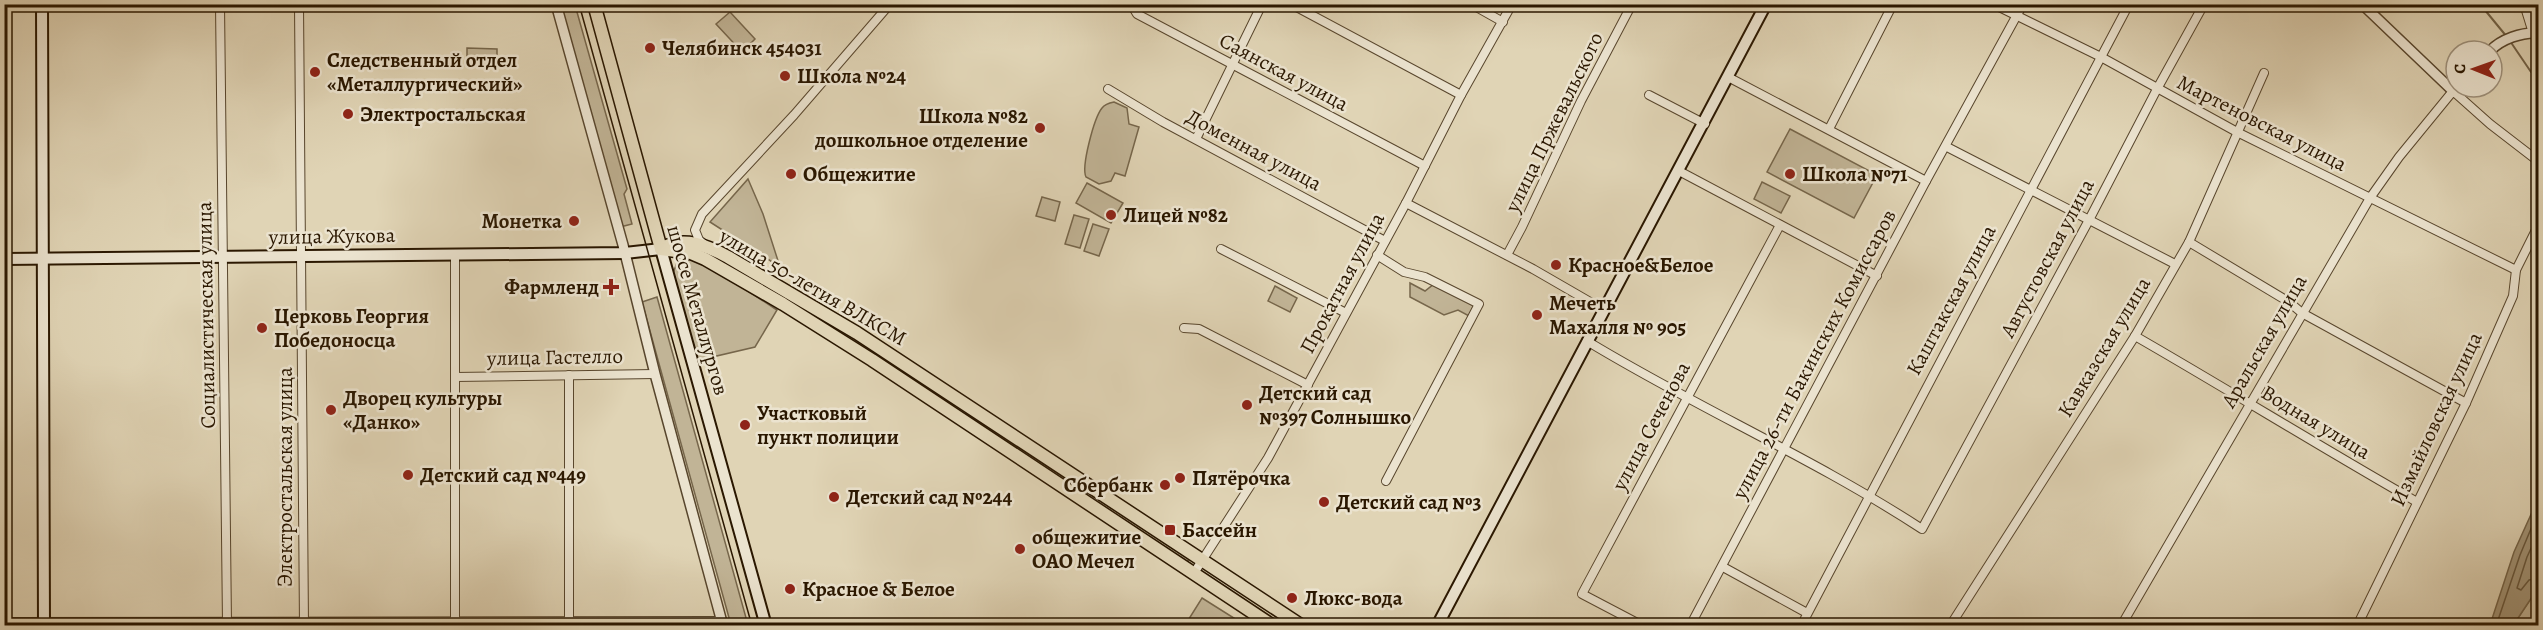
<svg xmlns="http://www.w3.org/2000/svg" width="2543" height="630" font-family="Alegreya,serif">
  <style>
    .green { fill: #c1b496; stroke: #76664b; stroke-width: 1.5 }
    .water { fill: #a29477; stroke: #726247; stroke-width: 1.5 }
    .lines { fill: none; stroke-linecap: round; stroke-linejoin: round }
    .shore { stroke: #66563c; stroke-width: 1.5 }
    .stream { stroke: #726247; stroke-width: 2 }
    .minor-casing { stroke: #58462d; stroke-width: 10 }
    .tertiary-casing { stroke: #58462d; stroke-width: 12 }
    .secondary-casing { stroke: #2a1700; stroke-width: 14 }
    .primary-casing { stroke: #2a1700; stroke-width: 15 }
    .minor { stroke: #ebe3cf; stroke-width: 8 }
    .tertiary { stroke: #ebe3cf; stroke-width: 9 }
    .secondary { stroke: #ebe3cf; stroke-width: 10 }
    .primary { stroke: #e0d4b5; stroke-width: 12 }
    .tram { stroke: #2a1700; stroke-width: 1.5 }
    .poi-dot { fill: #8f2418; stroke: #ebe3cf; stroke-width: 2 }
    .labels { text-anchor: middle; stroke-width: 5; stroke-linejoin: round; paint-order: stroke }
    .poi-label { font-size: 21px; font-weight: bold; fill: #2a1700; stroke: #ebe3cf; text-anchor: start }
    .street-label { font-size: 21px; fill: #2a1700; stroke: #ebe3cf }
  </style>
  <rect width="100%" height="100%" fill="#e0d4b5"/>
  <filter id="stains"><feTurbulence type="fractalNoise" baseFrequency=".00333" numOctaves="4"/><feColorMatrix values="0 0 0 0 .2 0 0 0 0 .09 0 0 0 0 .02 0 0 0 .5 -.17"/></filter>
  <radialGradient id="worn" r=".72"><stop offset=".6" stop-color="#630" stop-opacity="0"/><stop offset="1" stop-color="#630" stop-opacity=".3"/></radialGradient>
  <!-- green -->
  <g class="green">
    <path d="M558,5H575L627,189L624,194L632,224L620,227Z"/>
    <path d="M730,12L755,39L742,52L716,24Z"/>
    <path d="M467,48L497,49V67L467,65Z"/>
    <path d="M1114,102L1127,108L1129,124L1139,127L1125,176L1115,173L1111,181L1099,184L1086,177C1081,167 1094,118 1102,108C1105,104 1109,103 1114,102Z"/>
    <path d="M1790,129L1877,175L1854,218L1767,172Z"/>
    <path d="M748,179L763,214L780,267L710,222Z"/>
    <path d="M1762,182L1790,196L1781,213L1754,199Z"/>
    <path d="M1087,183L1123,203L1111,223L1076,203Z"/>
    <path d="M1042,197L1060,202L1055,221L1036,216Z"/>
    <path d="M1074,215L1089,219L1080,248L1065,244Z"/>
    <path d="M1093,224L1109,229L1099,256L1084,251Z"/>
    <path d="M706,249L810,310L954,406L952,407L808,312L704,252Z"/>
    <path d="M693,259L705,263L777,310L755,347L695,361L673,273L677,263Z"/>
    <path d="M1410,283L1425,291L1434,284L1474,305L1469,316L1458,310L1444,315L1410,297Z"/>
    <path d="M1275,286L1297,298L1290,312L1268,301Z"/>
    <path d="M657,297L748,625H731L642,302Z"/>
    <path d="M966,413L1189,559L1187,563L965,416Z"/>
    <path d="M2538,588V625L2517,626L2518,618Z"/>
    <path d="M1202,598L1245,625H1193L1187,622Z"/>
  </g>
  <!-- water -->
  <path class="water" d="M2538,499V588L2518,618L2517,625H2490L2514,552Z"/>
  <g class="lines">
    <!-- shore -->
    <g class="shore">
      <path d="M2538,533L2527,557L2517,588L2521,590L2529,580L2538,578"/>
      <path d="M2496,626L2520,555L2538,512"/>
    </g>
    <!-- stream -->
    <g class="stream">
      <path d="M2480,4L2507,37"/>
      <path d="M2510,41L2531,72L2538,76"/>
    </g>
    <!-- minor casing -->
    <g class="minor-casing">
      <g id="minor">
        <path d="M220,4L227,624"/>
        <path d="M299,4L304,626"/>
        <path d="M1131,4L1137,14L1425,166"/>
        <path d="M1291,4L1461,95"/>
        <path d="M1471,4L1503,22"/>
        <path d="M1993,4L2101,57L2237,132L2516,270"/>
        <path d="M2524,4L2533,33"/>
        <path d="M1728,77L1926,181"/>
        <path d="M1108,89L1163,122L1385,241"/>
        <path d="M1649,95L1705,124"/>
        <path d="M1829,129L1893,4"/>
        <path d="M1196,139L1262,4"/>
        <path d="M1947,147L2175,264"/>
        <path d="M1679,171L1877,276"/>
        <path d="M1406,203L1533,269L1604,310"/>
        <path d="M2189,242L2289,302L2302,313L2466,403"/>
        <path d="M704,244L699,240L695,230L702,214L794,115L890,4"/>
        <path d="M1221,249L1346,313"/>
        <path d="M455,254V624"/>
        <path d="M1377,255L1404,272L1425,277L1479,304L1386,481"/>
        <path d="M1507,255L1522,227L1581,101L1632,4"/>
        <path d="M1184,328L1199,329L1308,385"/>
        <path d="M2135,336C2229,390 2322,448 2417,502"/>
        <path d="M1587,341C1697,408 1815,459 1922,529L2089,220L2157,89L2204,4"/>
        <path d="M455,377L655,374"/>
        <path d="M1723,567L1807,613"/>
        <path d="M1194,573L1268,458L1406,203L1461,95L1512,4"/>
        <path d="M4,622L722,621"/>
        <path d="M569,624V375"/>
        <path d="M1643,626L1582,594L1780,225"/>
        <path d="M1690,626L1926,181L2023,4"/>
        <path d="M1801,626L2129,4"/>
        <path d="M1950,626L2135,336L2189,242L2264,73"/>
        <path d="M2121,626L2370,198L2399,157L2453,91L2490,124L2538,161"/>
        <path d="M2357,626L2466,403L2513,296L2516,270L2538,226"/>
      </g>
    </g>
    <!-- tertiary casing -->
    <g class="tertiary-casing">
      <g id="tertiary">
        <path d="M556,4L623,245L655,374L723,626"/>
        <path d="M2362,4L2453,91L2457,87"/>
        <path d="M2490,51C2501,39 2522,32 2538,33"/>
      </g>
    </g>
    <!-- secondary casing -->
    <g class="secondary-casing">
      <g id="secondary">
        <path d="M42,4L44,626"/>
        <path d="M4,259L625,253L661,249L766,626"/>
        <path d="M1437,626L1766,4"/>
      </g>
    </g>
    <!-- primary casing -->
    <g class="primary-casing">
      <g id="primary">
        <path d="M594,4L661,249"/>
        <path d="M661,249C682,235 708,246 728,257L857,333L1302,626"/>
        <path d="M661,249L691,253L705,259L783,304L872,360L1273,626"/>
      </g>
    </g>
    <!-- minor -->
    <use href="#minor" class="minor"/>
    <!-- tertiary -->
    <use href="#tertiary" class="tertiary"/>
    <!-- secondary -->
    <use href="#secondary" class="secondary"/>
    <!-- primary -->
    <use href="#primary" class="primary"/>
    <!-- tram -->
    <path class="tram" d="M579,4L752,626"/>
  </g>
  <!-- markers -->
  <g class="poi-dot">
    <circle cx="650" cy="48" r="6"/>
    <circle cx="315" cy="72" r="6"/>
    <circle cx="785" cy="76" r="6"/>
    <circle cx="348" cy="114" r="6"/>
    <circle cx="1040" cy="128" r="6"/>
    <circle cx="791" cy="174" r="6"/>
    <circle cx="1790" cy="174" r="6"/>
    <circle cx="1111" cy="215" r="6"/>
    <circle cx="574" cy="221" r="6"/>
    <circle cx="1556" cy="265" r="6"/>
    <path d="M608 278h6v6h6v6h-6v6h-6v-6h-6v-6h6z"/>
    <circle cx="1537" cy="315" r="6"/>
    <circle cx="262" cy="328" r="6"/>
    <circle cx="1247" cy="405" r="6"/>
    <circle cx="331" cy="410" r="6"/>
    <circle cx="745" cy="425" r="6"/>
    <circle cx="408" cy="475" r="6"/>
    <circle cx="1180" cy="478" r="6"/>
    <circle cx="1165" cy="485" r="6"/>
    <circle cx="834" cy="497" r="6"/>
    <circle cx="1324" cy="502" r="6"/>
    <rect x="1164" y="524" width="12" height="12" rx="3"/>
    <circle cx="1020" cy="549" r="6"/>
    <circle cx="790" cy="589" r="6"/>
    <circle cx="1292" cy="598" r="6"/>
  </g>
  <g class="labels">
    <!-- poi labels -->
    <g class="poi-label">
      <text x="662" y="55">Челябинск 454031</text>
      <text x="327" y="67">Следственный отдел<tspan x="327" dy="24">«Металлургический»</tspan></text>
      <text x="797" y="83">Школа №24</text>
      <text x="360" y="121">Электростальская</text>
      <text x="1028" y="123" text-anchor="end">Школа №82<tspan x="1028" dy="24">дошкольное отделение</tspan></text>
      <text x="803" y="181">Общежитие</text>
      <text x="1802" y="181">Школа №71</text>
      <text x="1123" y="222">Лицей №82</text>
      <text x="562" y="228" text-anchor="end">Монетка</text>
      <text x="1568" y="272">Красное&amp;Белое</text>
      <text x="599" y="294" text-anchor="end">Фармленд</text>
      <text x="1549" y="310">Мечеть<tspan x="1549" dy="24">Махалля № 905</tspan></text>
      <text x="274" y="323">Церковь Георгия<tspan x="274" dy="24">Победоносца</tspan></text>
      <text x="1259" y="400">Детский сад<tspan x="1259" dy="24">№397 Солнышко</tspan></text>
      <text x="343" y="405">Дворец культуры<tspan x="343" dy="24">«Данко»</tspan></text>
      <text x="757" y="420">Участковый<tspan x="757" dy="24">пункт полиции</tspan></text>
      <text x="420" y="482">Детский сад №449</text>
      <text x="1192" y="485">Пятёрочка</text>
      <text x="1153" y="492" text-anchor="end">Сбербанк</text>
      <text x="846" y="504">Детский сад №244</text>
      <text x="1336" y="509">Детский сад №3</text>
      <text x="1182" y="537">Бассейн</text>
      <text x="1032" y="544">общежитие<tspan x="1032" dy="24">ОАО Мечел</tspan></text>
      <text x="802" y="596">Красное &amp; Белое</text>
      <text x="1304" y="605">Люкс-вода</text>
    </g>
    <!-- street labels -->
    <g class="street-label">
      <text transform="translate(1284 72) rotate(28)" y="7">Саянская улица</text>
      <text transform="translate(1554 122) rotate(-64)" y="7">улица Пржевальского</text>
      <text transform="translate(2262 123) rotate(27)" y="7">Мартеновская улица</text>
      <text transform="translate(1254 150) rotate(28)" y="7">Доменная улица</text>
      <text transform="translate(332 236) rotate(-1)" y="7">улица Жукова</text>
      <text transform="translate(2047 258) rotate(-62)" y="7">Августовская улица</text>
      <text transform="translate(1342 283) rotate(-62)" y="7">Прокатная улица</text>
      <text transform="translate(813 287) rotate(30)" y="7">улица 50-летия ВЛКСМ</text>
      <text transform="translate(1951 300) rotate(-62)" y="7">Каштакская улица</text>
      <text transform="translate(698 310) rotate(74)" y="7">шоссе Металлургов</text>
      <text transform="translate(206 315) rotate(-91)" y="7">Социалистическая улица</text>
      <text transform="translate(2264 341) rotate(-60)" y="7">Аральская улица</text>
      <text transform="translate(2104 347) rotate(-59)" y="7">Кавказская улица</text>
      <text transform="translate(1814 354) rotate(-62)" y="7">улица 26-ти Бакинских Комиссаров</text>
      <text transform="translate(555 357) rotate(-1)" y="7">улица Гастелло</text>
      <text transform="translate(2436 419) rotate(-65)" y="7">Измайловская улица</text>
      <text transform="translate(2316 422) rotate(31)" y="7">Водная улица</text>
      <text transform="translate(1651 426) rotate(-62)" y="7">улица Сеченова</text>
      <text transform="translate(285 477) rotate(-90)" y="7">Электростальская улица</text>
    </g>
  </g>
  <!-- margin -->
  <rect width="2543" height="630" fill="none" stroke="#e0d4b5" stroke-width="24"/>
  <rect x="6" y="6" width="2531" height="618" fill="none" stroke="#2a1700" stroke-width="3"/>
  <rect x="12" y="12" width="2519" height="606" fill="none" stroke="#2a1700" stroke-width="1.5"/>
  <!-- north arrow -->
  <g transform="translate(2474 69) rotate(271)"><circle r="28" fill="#ebe3cf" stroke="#9e917c" stroke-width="1.5"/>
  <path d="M0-4.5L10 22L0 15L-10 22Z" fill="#8f2418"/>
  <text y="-9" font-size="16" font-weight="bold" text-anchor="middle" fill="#2a1700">С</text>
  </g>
  <rect width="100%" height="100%" filter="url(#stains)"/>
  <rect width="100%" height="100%" fill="url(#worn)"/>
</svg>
